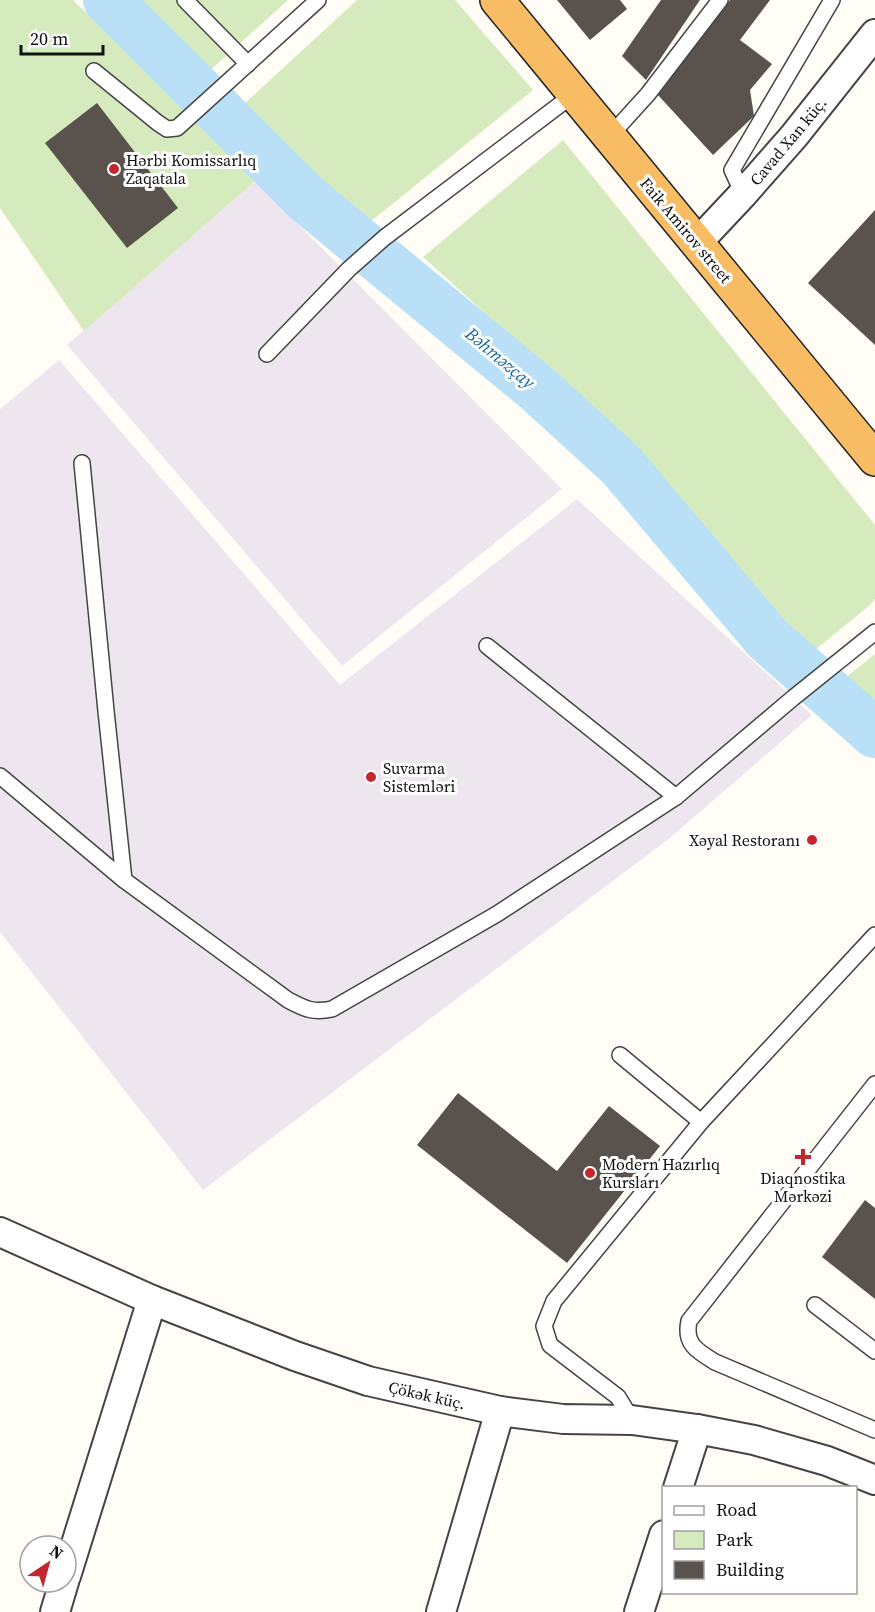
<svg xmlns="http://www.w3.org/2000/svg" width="875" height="1612" font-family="'Source Serif 4',serif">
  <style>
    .industrial { fill: #eee6ef }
    .green { fill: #d5ebbd }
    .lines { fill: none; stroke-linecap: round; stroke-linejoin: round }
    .river { stroke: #b9e0f7; stroke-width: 50 }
    .building { fill: #5a524d }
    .service-casing { stroke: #444; stroke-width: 18 }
    .minor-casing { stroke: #444; stroke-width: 32 }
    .trunk-casing { stroke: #222; stroke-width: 36 }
    .service { stroke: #fff; stroke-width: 15 }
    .minor { stroke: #fff; stroke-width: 28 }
    .trunk { stroke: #f7bc64; stroke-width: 33 }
    .poi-dot { fill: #c4262e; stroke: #fff; stroke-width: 2 }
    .labels { text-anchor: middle; stroke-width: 6; stroke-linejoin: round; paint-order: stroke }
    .street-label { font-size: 16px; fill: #111; stroke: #fff }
    .poi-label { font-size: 16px; fill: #111; stroke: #fff; text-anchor: start }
    .water-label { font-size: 18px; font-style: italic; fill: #1768a6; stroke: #fff }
  </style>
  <rect width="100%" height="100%" fill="#fffdf5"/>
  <!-- industrial -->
  <g class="industrial">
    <path d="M255,181L562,489L342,666L67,345Z"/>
    <path d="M59,360L340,685L577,499L812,715L670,838L203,1190L0,932V409Z"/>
  </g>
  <!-- green -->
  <g class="green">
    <path d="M0,0H73L255,181L84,331L0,208Z"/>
    <path d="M132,0H288L205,75Z"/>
    <path d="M357,0H455L533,90L364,227L245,103Z"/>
    <path d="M563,140L875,525V599L871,604L808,656L621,436L423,257Z"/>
    <path d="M875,654V711L839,683Z"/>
  </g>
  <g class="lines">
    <!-- river -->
    <path class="river" d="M108,0L307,199L539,390L621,465L767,638L875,733"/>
  </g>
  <!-- building -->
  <g class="building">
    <path d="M557,0H620L627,9L590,40Z"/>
    <path d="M661,0H700L646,80L622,56Z"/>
    <path d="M730,0H770L740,40L772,64L750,90L754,116L713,155L658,95Z"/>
    <path d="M97,103L178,208L127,248L45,143Z"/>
    <path d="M875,210V345L808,283Z"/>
    <path d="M458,1093L557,1171L609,1106L660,1146L567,1263L417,1145Z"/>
    <path d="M865,1200L875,1208V1299L822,1257Z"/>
  </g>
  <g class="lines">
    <!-- service casing -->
    <g class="service-casing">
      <g id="service">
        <path d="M185,0L248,64"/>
        <path d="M94,71L158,123L167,129L177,128L318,0"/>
        <path d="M609,137L648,94L720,0"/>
        <path d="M743,194L732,170L832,0"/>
        <path d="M267,354L349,269L384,238L574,94"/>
        <path d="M82,463L106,711L124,880"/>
        <path d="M487,646L676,797"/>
        <path d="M0,776L124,880L288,1000C305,1009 313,1013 332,1009L497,914L676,797L793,698L875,632"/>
        <path d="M620,1055L701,1122"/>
        <path d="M875,1084L689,1321C684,1344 697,1351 715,1362L875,1430"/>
        <path d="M815,1305L875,1351"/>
        <path d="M632,1420L618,1397L550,1345L544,1326L554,1301L701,1122L875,935"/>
      </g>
    </g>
    <!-- minor casing -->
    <g class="minor-casing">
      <g id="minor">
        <path d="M697,243L743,194L794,136L875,34"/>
        <path d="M0,1232L152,1300L295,1356L368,1381L500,1411L563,1419L632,1420L697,1429L754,1440L827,1461L875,1480"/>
        <path d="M678,1488L697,1429"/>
        <path d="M66,1576L152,1300"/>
        <path d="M55,1612L64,1582"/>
        <path d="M441,1612L500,1411"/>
        <path d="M639,1612L664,1535"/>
      </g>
    </g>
    <!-- trunk casing -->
    <g class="trunk-casing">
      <path id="trunk" d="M497,0L875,459"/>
    </g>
    <!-- service -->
    <use href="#service" class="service"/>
    <!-- minor -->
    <use href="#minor" class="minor"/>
    <!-- trunk -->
    <use href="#trunk" class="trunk"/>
  </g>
  <!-- markers -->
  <g class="poi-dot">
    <circle cx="114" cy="169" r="6"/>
    <circle cx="371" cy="777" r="6"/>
    <circle cx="812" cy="840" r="6"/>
    <path d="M800 1148h6v6h6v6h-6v6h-6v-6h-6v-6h6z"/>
    <circle cx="590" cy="1173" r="6"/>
  </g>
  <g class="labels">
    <!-- street labels -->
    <g class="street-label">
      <text transform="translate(788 141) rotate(-50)" y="6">Cavad Xan küç.</text>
      <text transform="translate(686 230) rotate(50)" y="6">Faik Amirov street</text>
      <text transform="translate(427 1395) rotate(13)" y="6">Çökək küç.</text>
    </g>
    <!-- poi labels -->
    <g class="poi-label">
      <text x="126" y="166">Hərbi Komissarlıq<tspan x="126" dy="18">Zaqatala</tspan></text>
      <text x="383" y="774">Suvarma<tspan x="383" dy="18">Sistemləri</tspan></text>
      <text x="800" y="846" text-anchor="end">Xəyal Restoranı</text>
      <text x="602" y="1170">Modern Hazırlıq<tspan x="602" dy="18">Kursları</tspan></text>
      <text x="803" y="1184" text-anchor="middle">Diaqnostika<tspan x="803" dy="18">Mərkəzi</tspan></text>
    </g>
    <!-- water labels -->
    <g class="water-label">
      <text transform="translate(500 358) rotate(40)" y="6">Bəhməzçay</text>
    </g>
  </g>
  <!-- legend -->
  <rect x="662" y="1486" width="195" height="108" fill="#ffffff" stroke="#a0a0a0" stroke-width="1.5"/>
  <rect x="674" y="1506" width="30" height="9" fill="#ffffff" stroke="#a0a0a0" stroke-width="1.5"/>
  <text x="716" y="1516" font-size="18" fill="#111111">Road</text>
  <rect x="674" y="1531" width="30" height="18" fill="#d5ebbd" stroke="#a0a0a0" stroke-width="1.5"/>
  <text x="716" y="1546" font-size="18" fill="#111111">Park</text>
  <rect x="674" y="1561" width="30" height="18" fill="#5a524d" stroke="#a0a0a0" stroke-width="1.5"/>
  <text x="716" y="1576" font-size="18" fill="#111111">Building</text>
  <!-- north arrow -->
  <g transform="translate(48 1564) rotate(36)"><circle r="28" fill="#ffffff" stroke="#a0a0a0" stroke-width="1.5"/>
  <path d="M0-4.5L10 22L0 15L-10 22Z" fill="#c4262e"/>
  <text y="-9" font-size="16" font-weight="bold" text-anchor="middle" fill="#111111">N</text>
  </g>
  <!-- scale -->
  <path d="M21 45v9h82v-9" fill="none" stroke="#111111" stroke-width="3"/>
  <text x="30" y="45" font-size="18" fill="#111111" stroke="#ffffff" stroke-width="4.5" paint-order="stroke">20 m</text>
</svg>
